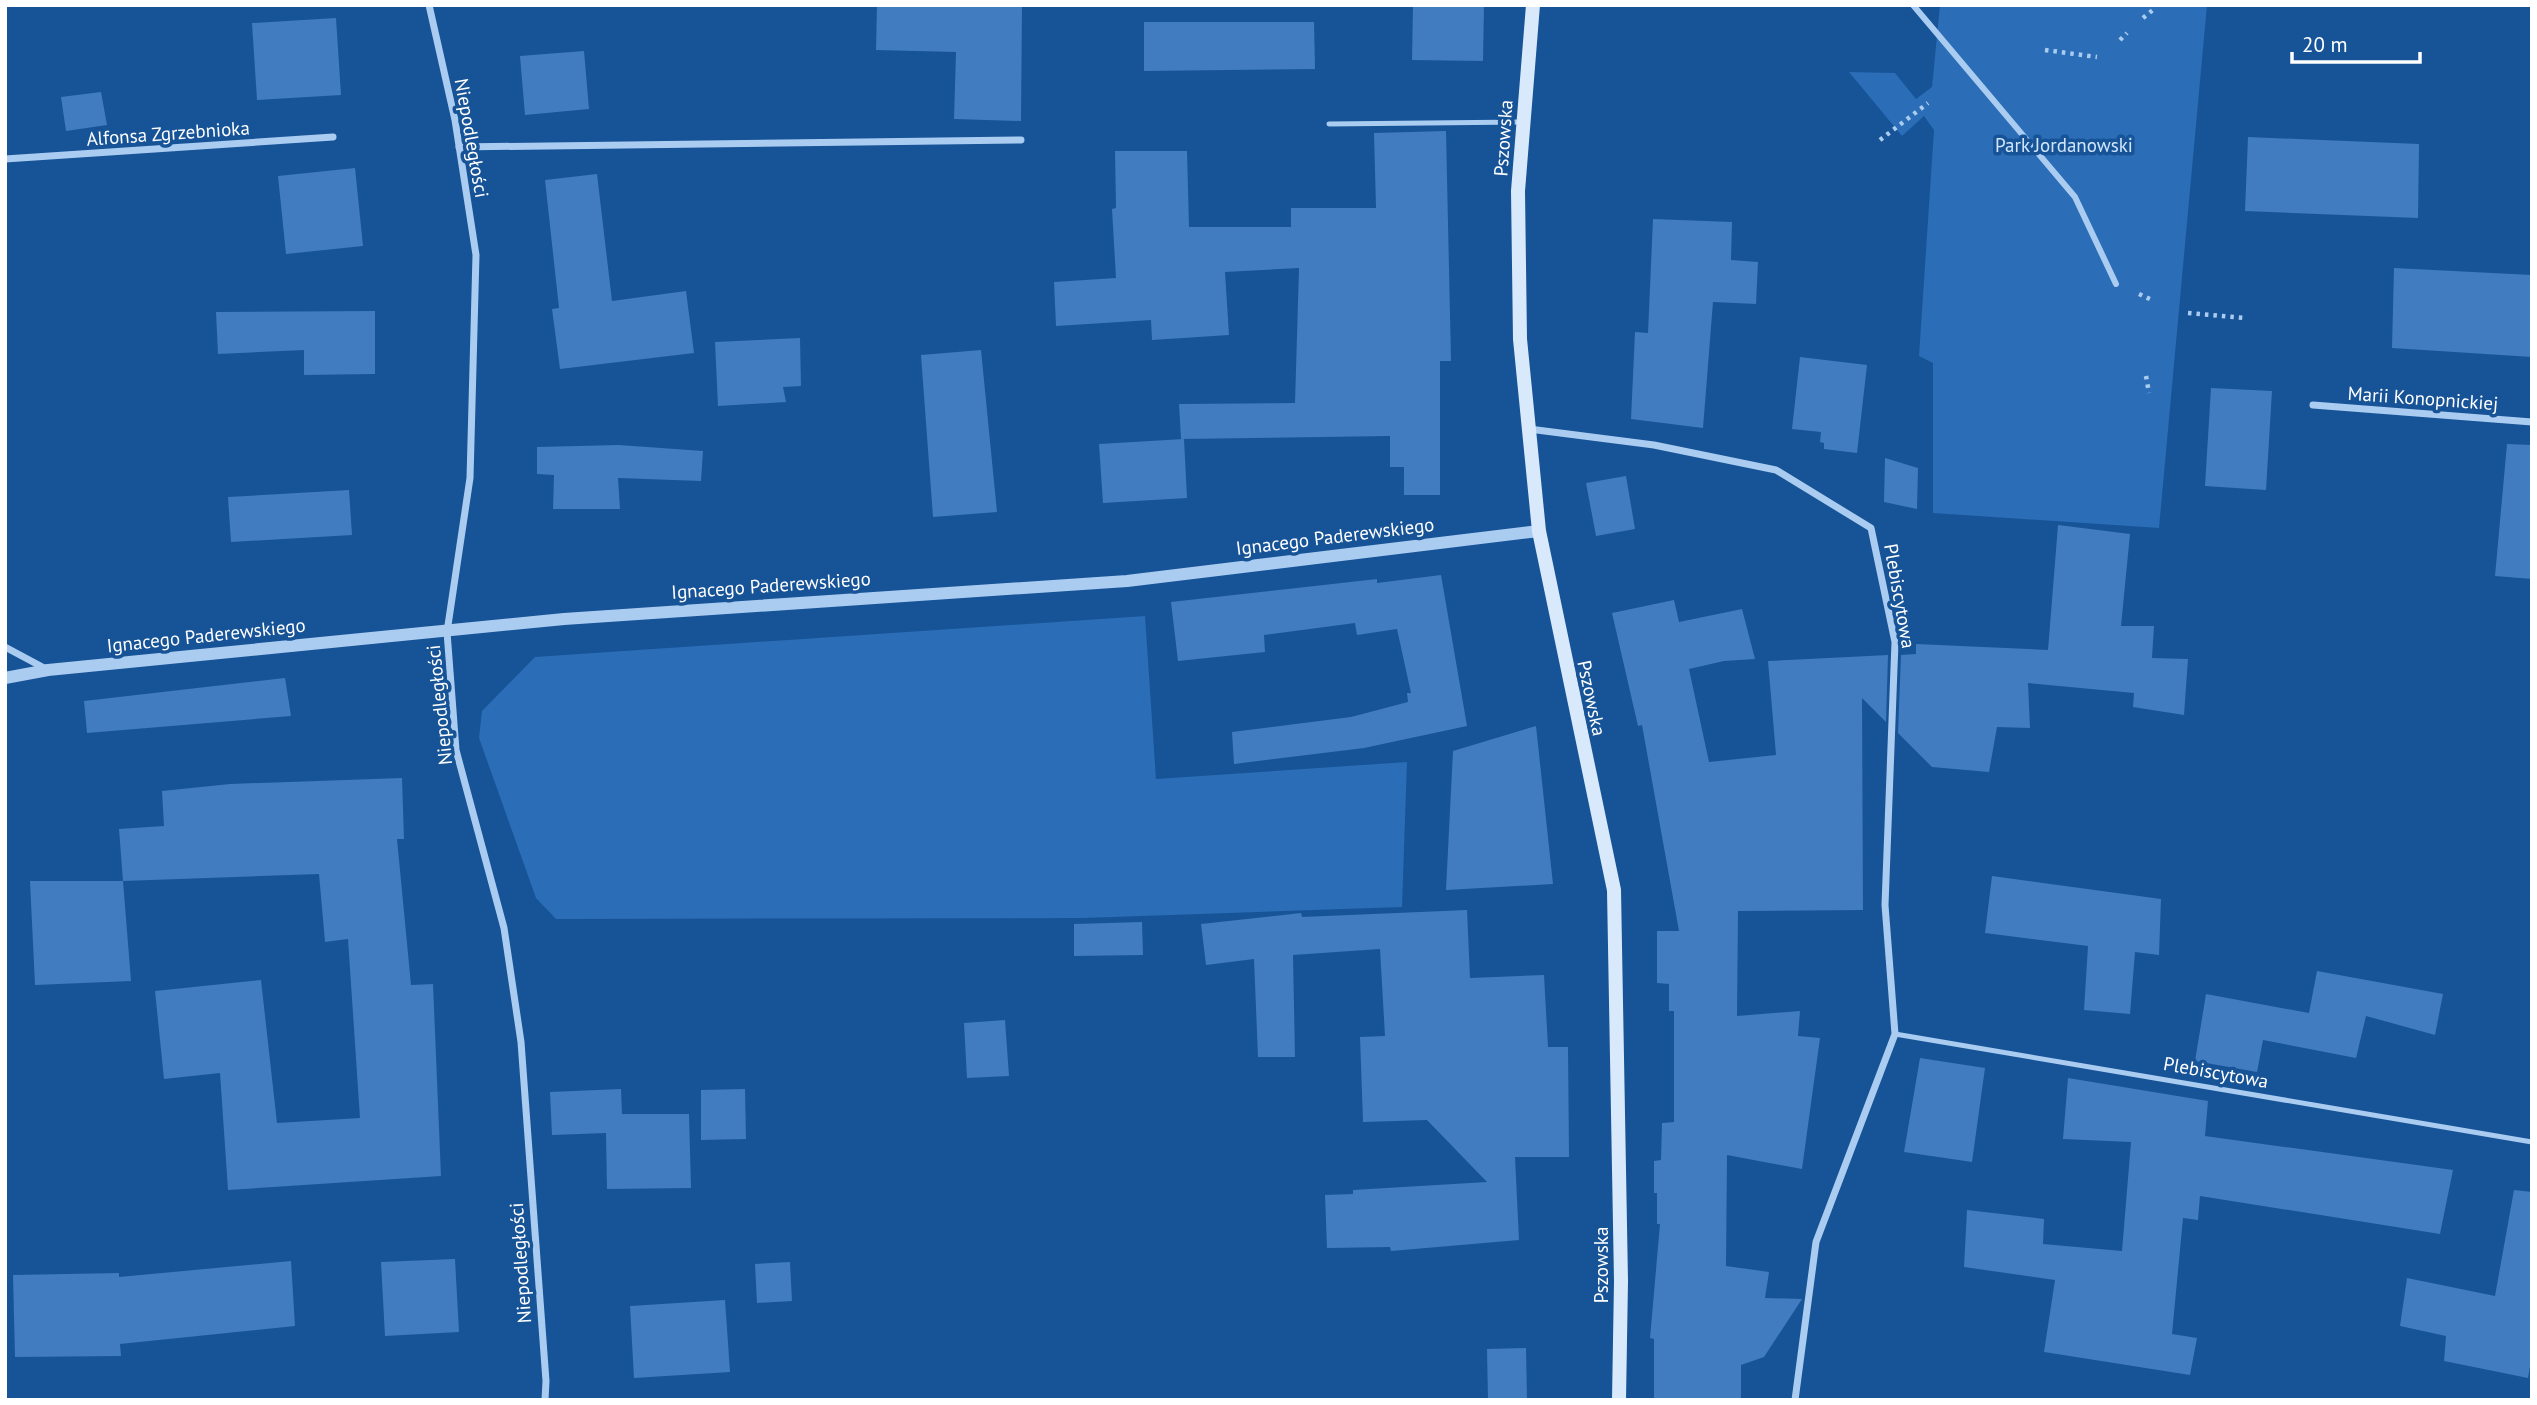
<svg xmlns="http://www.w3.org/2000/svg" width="2537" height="1405" font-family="'PT Sans',sans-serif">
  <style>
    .green { fill: #2b6db6 }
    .building { fill: #407cbf }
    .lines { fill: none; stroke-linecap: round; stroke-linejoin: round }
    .path { stroke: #aaccf1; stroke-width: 4.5; stroke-dasharray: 3.5 5; stroke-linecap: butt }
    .service { stroke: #aaccf1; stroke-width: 5 }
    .pedestrian { stroke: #aaccf1; stroke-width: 6 }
    .minor { stroke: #aaccf1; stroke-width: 7 }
    .tertiary { stroke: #aaccf1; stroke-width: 12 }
    .secondary { stroke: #d9e9fc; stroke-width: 14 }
    .labels { text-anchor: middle; stroke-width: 7; stroke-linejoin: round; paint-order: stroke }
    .street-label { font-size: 19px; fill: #fff; stroke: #175397 }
    .park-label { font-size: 19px; fill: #d1e6fc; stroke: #175397 }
  </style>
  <rect width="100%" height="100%" fill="#175397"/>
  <!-- green -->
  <g class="green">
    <path d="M1940,5H2207L2159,528L1933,513V363L1919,356L1934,130L1924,116L1902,136L1849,72L1895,73L1916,99L1932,87Z"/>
    <path d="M1145,616L1156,779L1407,762L1402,907L1084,918L556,919L536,898L479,738L482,711L535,657Z"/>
  </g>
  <!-- building -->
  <g class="building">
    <path d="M877,5H1022L1021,121L954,119L956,52L876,50Z"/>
    <path d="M1413,5H1484L1483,61L1412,60Z"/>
    <path d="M336,18L341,95L257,100L252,23Z"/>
    <path d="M1144,22H1314L1315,69L1144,71Z"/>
    <path d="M584,51L589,109L525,115L520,56Z"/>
    <path d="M101,92L107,125L66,131L61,97Z"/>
    <path d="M1446,131L1451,361H1440V495H1404V467H1390V436L1181,439L1179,404L1295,403L1299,268L1225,272L1229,335L1152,340L1151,320L1056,326L1054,282L1116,278L1112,209L1116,208L1115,151H1187L1189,227H1291V208H1376L1374,133Z"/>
    <path d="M2248,137L2419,144L2418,218L2245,211Z"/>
    <path d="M355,168L363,246L286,254L278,176Z"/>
    <path d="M597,174L612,301L686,291L694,353L560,369L552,309L559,308L545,180Z"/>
    <path d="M1653,219L1732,222L1731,260L1758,262L1756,304L1713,302L1703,428L1631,419L1635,332L1648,333Z"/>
    <path d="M2394,268L2532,275V357L2392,348Z"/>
    <path d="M375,311V374L304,375V350L218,354L216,312Z"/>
    <path d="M800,338L801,386L783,387L786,402L718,406L715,342Z"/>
    <path d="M981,350L997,512L933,517L921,355Z"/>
    <path d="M1800,357L1867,365L1857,453L1824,449V443L1820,442L1821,432L1792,429Z"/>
    <path d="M2211,388L2272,391L2266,490L2205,486Z"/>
    <path d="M1184,439L1187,498L1103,503L1099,444Z"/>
    <path d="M2507,444L2532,445V579L2495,576Z"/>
    <path d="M619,445L703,451L701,481L618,478L620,509H553L554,475L537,474V447Z"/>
    <path d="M1885,458L1918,468L1917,509L1884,502Z"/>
    <path d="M1626,476L1635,529L1596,536L1586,483Z"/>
    <path d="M349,490L352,535L231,542L228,497Z"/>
    <path d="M2058,525L2130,534L2121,626H2154L2152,658L2188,659L2184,715L2133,707L2134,693L2028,683L2030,728L1997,727L1989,772L1932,767L1898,733L1901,655L1916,654V644L2048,650Z"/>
    <path d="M1441,575L1467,726L1364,748L1234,764L1232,732L1351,717L1408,702L1407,693H1411L1397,629L1357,635L1355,623L1264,635L1265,652L1178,661L1171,602L1377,579V583Z"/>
    <path d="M1674,600L1679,622L1742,609L1755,659L1724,661L1689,669L1709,762L1776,755L1768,661L1888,655L1886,722L1862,698L1863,910L1738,911L1737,1016L1800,1011L1798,1036L1820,1038L1802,1169L1727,1155L1726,1266L1769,1272L1765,1298L1802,1299L1764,1357L1741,1365V1400H1654V1339L1650,1338L1660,1224H1657V1193H1654V1161L1661,1160L1662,1123L1674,1122V1011H1669V984L1657,983V931H1679L1642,725L1638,726L1612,613Z"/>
    <path d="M285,678L291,716L87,733L84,701Z"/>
    <path d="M1536,726L1553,884L1446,890L1453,751Z"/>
    <path d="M402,778L404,839H397L411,985L433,984L441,1176L228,1190L220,1073L164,1079L155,991L261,980L277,1123L360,1118L348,939L325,942L319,874L123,881L119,829L164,826L162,791L230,784Z"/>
    <path d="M1992,876L2161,899L2159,955L2135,952L2130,1014L2084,1010L2088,946L1985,933Z"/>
    <path d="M30,881H123L131,981L35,985Z"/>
    <path d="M1467,910L1470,978L1544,975L1548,1047H1568L1569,1157H1515L1519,1240L1391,1251L1390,1247L1327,1248L1325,1195L1353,1194V1190L1487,1182L1427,1120L1363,1122L1360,1037L1385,1036L1380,949L1293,955L1295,1057H1258L1254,959L1206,965L1201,924L1301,913L1302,917Z"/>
    <path d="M1142,922L1143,955L1074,956V924Z"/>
    <path d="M2317,971L2443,994L2435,1035L2366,1016L2356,1058L2263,1040L2257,1072L2195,1061L2206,994L2309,1013Z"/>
    <path d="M1005,1020L1009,1076L967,1078L964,1023Z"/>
    <path d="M1920,1058L1985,1068L1972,1162L1904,1152Z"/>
    <path d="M2068,1078L2208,1101L2205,1136L2453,1170L2440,1234L2200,1196L2198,1220L2183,1218L2172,1334L2197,1338L2190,1375L2044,1352L2055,1280L1964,1267L1967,1210L2044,1219L2043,1244L2122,1251L2131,1142L2063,1139Z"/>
    <path d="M621,1089L622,1114H689L691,1188L607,1189L606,1133L552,1135L550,1092Z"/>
    <path d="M745,1089L746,1139L701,1140V1090Z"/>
    <path d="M2514,1190L2532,1192V1355L2528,1378L2444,1361L2446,1336L2400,1326L2407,1278L2495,1296Z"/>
    <path d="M455,1259L459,1332L385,1336L381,1262Z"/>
    <path d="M291,1261L295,1326L120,1344L121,1356L15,1357L13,1275L119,1273V1277Z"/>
    <path d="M790,1262L792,1301L757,1303L755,1264Z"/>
    <path d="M725,1300L730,1372L634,1378L630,1306Z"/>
    <path d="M1526,1348L1527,1400H1488L1487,1349Z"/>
  </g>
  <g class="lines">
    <!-- path -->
    <g class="path">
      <path d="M2143,18L2154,9"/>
      <path d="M2120,40L2127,33"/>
      <path d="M2045,50L2097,57"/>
      <path d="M1880,140L1928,103"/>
      <path d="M2139,294L2154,301"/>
      <path d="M2188,313L2244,318"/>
      <path d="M2146,376L2149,393"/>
    </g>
    <!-- service -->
    <g class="service">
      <path d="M1329,124L1523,122"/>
      <path d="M1895,1034L2532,1142"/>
    </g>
    <!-- pedestrian -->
    <path class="pedestrian" d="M1913,5L2075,197L2116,284"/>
    <!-- minor -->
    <g class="minor">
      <path d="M429,5L455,120L476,255L470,478L447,632L456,750L504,928L521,1042L546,1381L545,1400"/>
      <path d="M459,147L1021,140"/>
      <path d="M5,159L333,137"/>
      <path d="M2313,405L2532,422"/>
      <path d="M1529,429L1654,445L1776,470L1871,528L1895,642L1885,905L1895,1034L1816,1242L1795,1400"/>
      <path d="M5,647L48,670"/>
    </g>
    <!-- tertiary -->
    <path class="tertiary" d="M5,678L48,670L564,619L1127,581L1539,531"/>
    <!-- secondary -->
    <path class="secondary" d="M1533,5L1518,191L1520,339L1539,531L1614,890L1621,1281L1619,1400"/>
  </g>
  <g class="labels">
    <!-- street labels -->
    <g class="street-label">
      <text transform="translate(168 133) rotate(-4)" y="7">Alfonsa Zgrzebnioka</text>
      <text transform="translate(472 138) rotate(80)" y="7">Niepodległości</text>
      <text transform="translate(1503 138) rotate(-86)" y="7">Pszowska</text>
      <text transform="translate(2423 398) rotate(4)" y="7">Marii Konopnickiej</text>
      <text transform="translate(1335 536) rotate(-7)" y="7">Ignacego Paderewskiego</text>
      <text transform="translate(771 585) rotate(-4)" y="7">Ignacego Paderewskiego</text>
      <text transform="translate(1900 596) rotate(80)" y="7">Plebiscytowa</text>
      <text transform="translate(206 635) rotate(-6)" y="7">Ignacego Paderewskiego</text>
      <text transform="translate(1592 698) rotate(78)" y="7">Pszowska</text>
      <text transform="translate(439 705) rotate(-96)" y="7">Niepodległości</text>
      <text transform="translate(2216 1072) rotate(10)" y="7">Plebiscytowa</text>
      <text transform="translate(520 1263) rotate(-94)" y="7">Niepodległości</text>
      <text transform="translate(1601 1265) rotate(-90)" y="7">Pszowska</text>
    </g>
    <!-- park labels -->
    <g class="park-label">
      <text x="2064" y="152">Park Jordanowski</text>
    </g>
  </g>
  <!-- border -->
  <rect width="2537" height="1405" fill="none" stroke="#ffffff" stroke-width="14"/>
  <!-- scale -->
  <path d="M2292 52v10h128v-10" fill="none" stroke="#ffffff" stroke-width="3.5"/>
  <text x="2302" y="52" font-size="21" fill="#ffffff" stroke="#175397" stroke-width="5" paint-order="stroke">20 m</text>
</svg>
